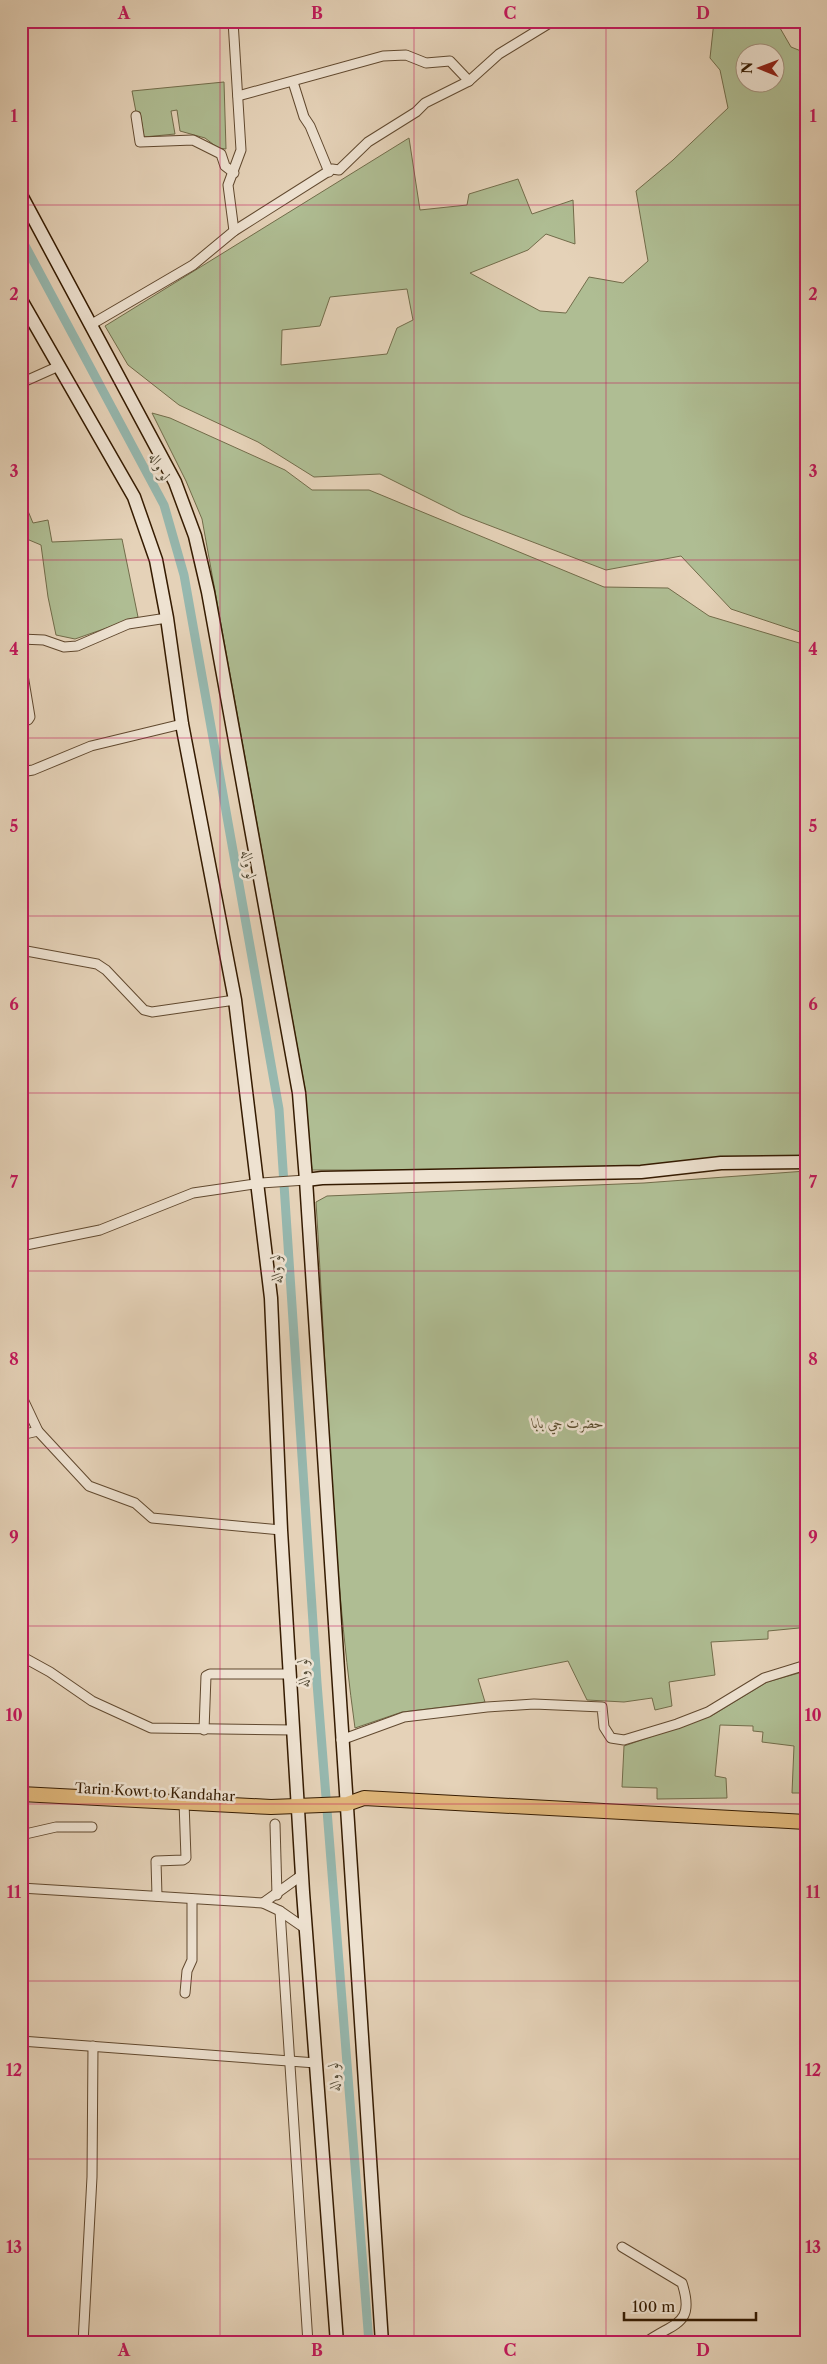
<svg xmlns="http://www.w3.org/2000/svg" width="827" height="2364" font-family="'Libre Caslon Text',Amiri,serif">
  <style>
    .green { fill: #afbd93; stroke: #726c4a; fill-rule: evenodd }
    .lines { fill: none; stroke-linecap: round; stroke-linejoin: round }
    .canal { stroke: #96b8af; stroke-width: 9 }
    .street-casing { stroke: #61492f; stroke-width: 11 }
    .secondary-casing { stroke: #351b01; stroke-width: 15 }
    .primary-casing { stroke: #351b01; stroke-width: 16 }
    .street { stroke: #eee2d1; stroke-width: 9 }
    .secondary { stroke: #eee2d1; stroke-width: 12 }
    .primary { stroke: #e2b97c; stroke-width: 14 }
    .grid { fill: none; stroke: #c2185b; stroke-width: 1; stroke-opacity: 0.55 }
    .labels { text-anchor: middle; stroke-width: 5; stroke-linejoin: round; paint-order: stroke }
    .park-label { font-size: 14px; font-style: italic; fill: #5a4c2d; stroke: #eee2d1 }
    .street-label { font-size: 14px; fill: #351b01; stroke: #eee2d1 }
    .water-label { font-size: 15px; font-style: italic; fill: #524a35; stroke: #eee2d1 }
    .neatline { fill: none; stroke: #c2185b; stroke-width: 2 }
    .grid-label { font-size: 16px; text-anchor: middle; font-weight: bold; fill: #c2185b }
  </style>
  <rect width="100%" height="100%" fill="#e5d2b8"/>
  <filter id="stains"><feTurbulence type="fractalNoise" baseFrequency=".004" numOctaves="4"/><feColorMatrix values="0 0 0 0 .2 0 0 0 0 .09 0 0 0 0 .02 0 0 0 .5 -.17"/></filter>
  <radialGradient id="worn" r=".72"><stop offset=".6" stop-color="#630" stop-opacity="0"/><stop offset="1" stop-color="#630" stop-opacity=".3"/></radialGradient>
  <!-- green -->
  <g class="green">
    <path d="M714,21H776L791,47L806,53V634L731,609L681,556L606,570L462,515L380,474L314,477L258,442L179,405L128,365L105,326L409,138L420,210L467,205L469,194L518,179L532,214L573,200L575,244L546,234L528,250L470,273L540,311L566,313L589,277L623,283L648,261L636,191L673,160L728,108L720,70L710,58ZM774,52V82H744V52ZM407,289L413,320L397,328L387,354L281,365L282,330L320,326L330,297Z"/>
    <path d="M224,82L226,149L218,148L205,138L180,131L177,110L171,111L175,134L144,137L140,112H136L132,91Z"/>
    <path d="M152,413L170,418L285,470L312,490H369L604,587L668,588L709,616L806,645V1156L640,1166L445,1170H312L305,1089L202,519L186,481Z"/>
    <path d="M28,511L33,523L48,520L52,542L122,539L138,617L75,639L56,635L48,597L41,545L22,537L21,514Z"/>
    <path d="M806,1171V1633L799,1628L768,1631V1639L711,1642L715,1675L669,1682L672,1706L655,1710L652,1698L624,1702L587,1700L568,1661L478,1679L485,1702L402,1712L355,1728C331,1554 327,1377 316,1202L327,1196L644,1183Z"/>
    <path d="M806,1671V1793H792L794,1746L762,1742L763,1732L753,1731V1726L720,1725L715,1776L726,1778L727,1798L657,1799V1788L622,1787L624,1746L711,1716L767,1682Z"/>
  </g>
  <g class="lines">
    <!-- canal -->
    <path class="canal" d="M21,238L164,505L184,575L279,1109L317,1683L369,2343"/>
    <!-- street casing -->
    <g class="street-casing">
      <g id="street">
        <path d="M233,21L241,150L228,185L234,231"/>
        <path d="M293,82L304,117L310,126L329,172"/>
        <path d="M238,96L383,56L406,55L426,63L450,61L469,81"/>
        <path d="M136,116L140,142L193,140L221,154L225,166L234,173"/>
        <path d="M92,324L193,265L234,231L332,169L339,170L368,142L416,112L425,103L469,81L499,54L553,21"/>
        <path d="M21,383L59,366"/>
        <path d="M21,639L44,640L64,647L77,646L128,624L167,618"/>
        <path d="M21,663L30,717L28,720L21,721"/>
        <path d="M21,772L33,770L91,746L182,724"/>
        <path d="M21,950L97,964L106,970L144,1010L152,1012L235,1000"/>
        <path d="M21,1246L100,1230L193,1193L261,1183L306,1180"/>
        <path d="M21,1395L38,1431L89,1486L135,1503L152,1518L281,1530"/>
        <path d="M21,1435L38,1431"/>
        <path d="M21,1656L50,1672L92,1701L151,1728L293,1730"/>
        <path d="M204,1730L206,1676L210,1674H290"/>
        <path d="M341,1740L404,1717L487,1707L534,1704L602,1707L604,1727L611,1738L624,1740L677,1724L708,1712L764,1678L806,1665"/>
        <path d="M275,1824L277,1895"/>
        <path d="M21,1835L56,1827H92"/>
        <path d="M21,1888L263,1903L280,1911L306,1929"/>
        <path d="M157,1896L156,1861L183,1860L186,1858L184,1802"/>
        <path d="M263,1903L302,1875"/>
        <path d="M280,1911L308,2343"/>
        <path d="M185,1993L187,1971L192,1960V1899"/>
        <path d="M21,2041L316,2063"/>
        <path d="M622,2247L682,2283C696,2326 673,2322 645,2343"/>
        <path d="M83,2343L92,2177L93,2046"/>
      </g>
    </g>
    <!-- secondary casing -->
    <g class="secondary-casing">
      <g id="secondary">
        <path d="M21,195L175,482L195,536L208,592L299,1093L306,1180L382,2343"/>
        <path d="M21,300L134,497L156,560L167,618L182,724L235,1000L271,1298L281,1530L303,1892L337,2343"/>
        <path d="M306,1180L322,1178L641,1172L721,1163L806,1162"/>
      </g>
    </g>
    <!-- primary casing -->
    <g class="primary-casing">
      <path id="primary" d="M21,1794L271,1807L347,1804L364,1798L806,1822"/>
    </g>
    <!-- street -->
    <use href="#street" class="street"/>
    <!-- secondary -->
    <use href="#secondary" class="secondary"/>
    <!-- primary -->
    <use href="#primary" class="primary"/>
  </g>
  <!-- grid -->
  <path class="grid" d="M220,21V2343M414,21V2343M606,21V2343M21,205H806M21,383H806M21,560H806M21,738H806M21,916H806M21,1093H806M21,1271H806M21,1448H806M21,1626H806M21,1804H806M21,1981H806M21,2159H806"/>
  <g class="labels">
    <!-- park labels -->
    <g class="park-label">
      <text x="568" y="1428">حضرت جي بابا</text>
    </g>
    <!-- street labels -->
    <g class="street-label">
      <text transform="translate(155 1792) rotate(3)" y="5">Tarin Kowt to Kandahar</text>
    </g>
    <!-- water labels -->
    <g class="water-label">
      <text transform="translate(160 467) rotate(62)" y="5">لو واله</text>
      <text transform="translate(249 865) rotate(80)" y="5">لو واله</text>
      <text transform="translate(276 1269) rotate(-94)" y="5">لو واله</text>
      <text transform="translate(303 1673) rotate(-94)" y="5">لو واله</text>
      <text transform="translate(334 2077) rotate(-95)" y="5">لو واله</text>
    </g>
  </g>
  <!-- margin -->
  <rect width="827" height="2364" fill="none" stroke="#e5d2b8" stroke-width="55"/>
  <!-- north arrow -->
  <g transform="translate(760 68) rotate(271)"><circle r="24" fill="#eee2d1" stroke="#a4927e"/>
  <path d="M0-4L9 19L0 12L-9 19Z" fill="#8f2418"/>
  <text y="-8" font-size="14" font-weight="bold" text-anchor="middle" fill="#351b01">N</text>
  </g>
  <!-- scale -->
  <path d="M624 2312v8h132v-8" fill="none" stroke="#351b01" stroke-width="2.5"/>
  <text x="632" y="2312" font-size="15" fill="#351b01" stroke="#eee2d1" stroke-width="4" paint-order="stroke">100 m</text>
  <rect x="28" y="28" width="772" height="2308" class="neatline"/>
  <g class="grid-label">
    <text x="124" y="19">A</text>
    <text x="317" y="19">B</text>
    <text x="510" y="19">C</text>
    <text x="703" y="19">D</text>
    <text x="14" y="122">1</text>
    <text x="813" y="122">1</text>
    <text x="14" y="300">2</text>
    <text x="813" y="300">2</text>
    <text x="14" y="477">3</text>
    <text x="813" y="477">3</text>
    <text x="14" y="655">4</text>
    <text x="813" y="655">4</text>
    <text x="14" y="832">5</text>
    <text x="813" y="832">5</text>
    <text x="14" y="1010">6</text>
    <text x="813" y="1010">6</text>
    <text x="14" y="1188">7</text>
    <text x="813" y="1188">7</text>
    <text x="14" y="1365">8</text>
    <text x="813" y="1365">8</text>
    <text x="14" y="1543">9</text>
    <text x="813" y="1543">9</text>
    <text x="14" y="1721">10</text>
    <text x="813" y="1721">10</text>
    <text x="14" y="1898">11</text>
    <text x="813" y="1898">11</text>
    <text x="14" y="2076">12</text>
    <text x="813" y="2076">12</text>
    <text x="14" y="2253">13</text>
    <text x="813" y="2253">13</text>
    <text x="124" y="2356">A</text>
    <text x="317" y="2356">B</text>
    <text x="510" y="2356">C</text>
    <text x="703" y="2356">D</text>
  </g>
  <rect width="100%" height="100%" filter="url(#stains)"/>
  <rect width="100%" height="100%" fill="url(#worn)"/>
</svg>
